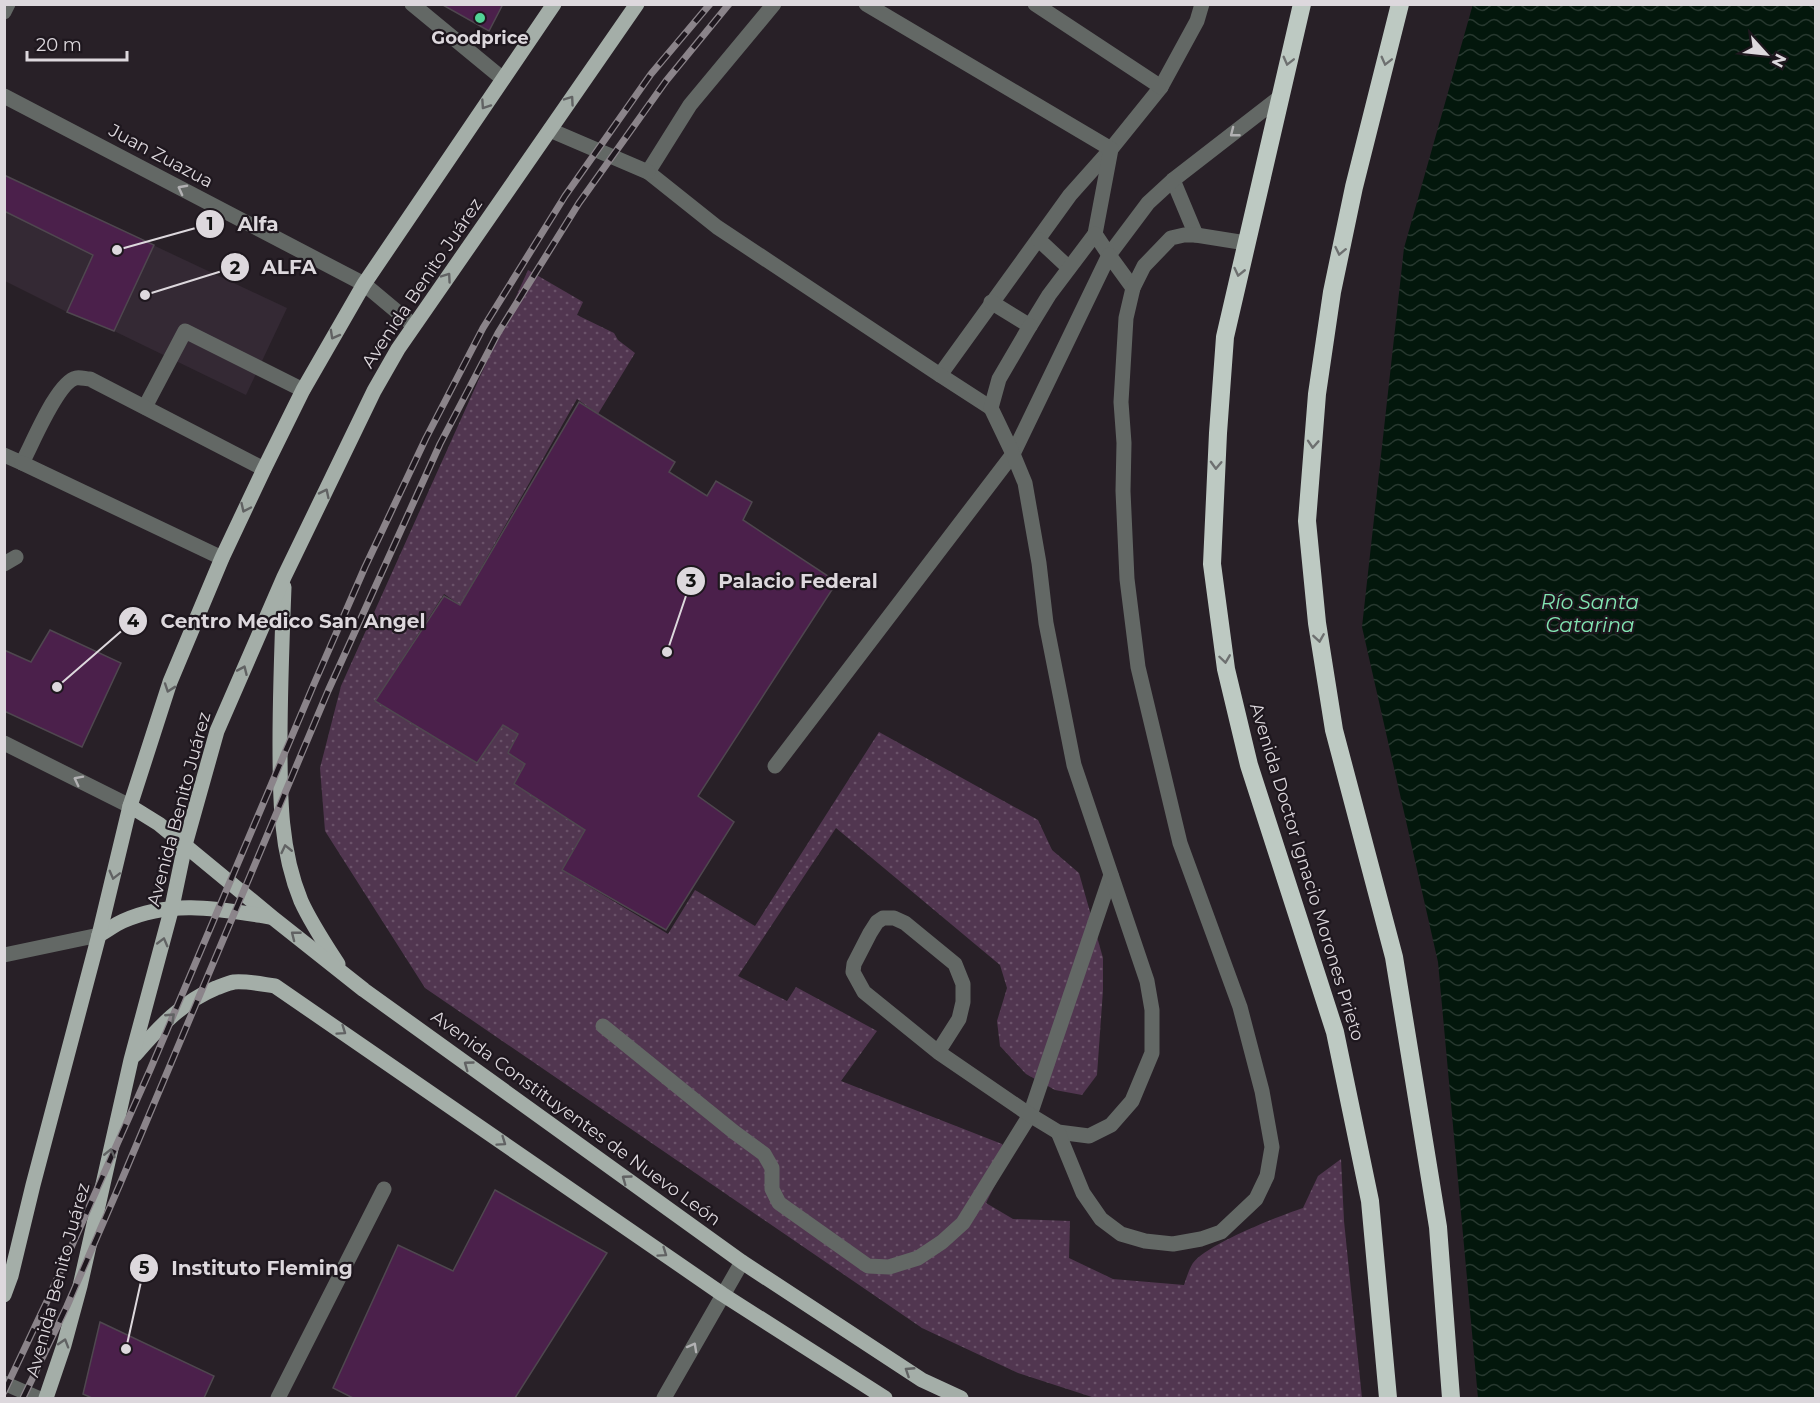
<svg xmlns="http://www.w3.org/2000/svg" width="1820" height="1403" font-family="Montserrat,sans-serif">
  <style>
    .built { fill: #342934 }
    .grass { fill: url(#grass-dots) }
    .water { fill: url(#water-waves) }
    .building { fill: #4b204b; stroke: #4f474f; stroke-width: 1.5 }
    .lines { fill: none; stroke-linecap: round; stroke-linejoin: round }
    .minor { stroke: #636865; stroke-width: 15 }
    .major { stroke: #a4aea8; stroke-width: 15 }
    .highway { stroke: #bdc9c2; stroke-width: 18 }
    .rail-casing { stroke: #8b848a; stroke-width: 7 }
    .rail { stroke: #1e171e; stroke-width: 4.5; stroke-dasharray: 14; stroke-linecap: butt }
    .oneway { stroke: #6e7070 }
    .oneway2 { stroke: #616263 }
    .oneway3 { stroke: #b2b1b3 }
    .poi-dot { fill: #52d397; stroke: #1e171e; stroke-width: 2 }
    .labels { text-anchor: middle; stroke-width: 4.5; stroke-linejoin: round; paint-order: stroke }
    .poi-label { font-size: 18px; font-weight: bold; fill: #ddd8dd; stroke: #1e171e }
    .street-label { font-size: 18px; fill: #ddd8dd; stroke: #1e171e }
    .water-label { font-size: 20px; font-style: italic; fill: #82e5b2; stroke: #1e171e }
    .leader { fill: none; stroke: #ddd8dd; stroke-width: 2 }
    .callout-dot { fill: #ddd8dd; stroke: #1e171e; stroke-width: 2 }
    .mark-label { font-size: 18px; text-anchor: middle; font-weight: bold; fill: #111 }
    .callout-label { font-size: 20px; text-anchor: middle; font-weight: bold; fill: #ddd8dd; stroke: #1e171e; stroke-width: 4.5; stroke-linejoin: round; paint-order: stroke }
  </style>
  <defs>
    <pattern id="grass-dots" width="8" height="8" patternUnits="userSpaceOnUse" patternTransform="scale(1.5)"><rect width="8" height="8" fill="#513650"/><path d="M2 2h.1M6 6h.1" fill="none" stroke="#6a5269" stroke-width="1.8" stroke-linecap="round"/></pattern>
    <pattern id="water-waves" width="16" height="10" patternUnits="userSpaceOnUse" patternTransform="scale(1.5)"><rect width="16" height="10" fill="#03170c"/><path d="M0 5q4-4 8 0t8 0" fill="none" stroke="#27382f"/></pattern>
  </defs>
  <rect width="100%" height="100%" fill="#282027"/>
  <!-- built -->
  <path class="built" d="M4,175L287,308L246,395L114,331L67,312L5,281Z"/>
  <!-- grass -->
  <path class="grass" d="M528,270L583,302L577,315L614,333L618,340L635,353L598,414L577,399L460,605L444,594L375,701L477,763L503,725L518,734L508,753L525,764L514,784L585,830L562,870L668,934L695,890L755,926L879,732L1038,820L1052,850L1079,873L1103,958V990L1097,1075L1082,1095L1055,1090L1026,1074L1000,1046L997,1021L1007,988L1000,965L836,828L738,976L787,1001L796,987L877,1031L841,1081L1002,1144L1010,1155L986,1203L1013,1219L1070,1221L1069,1258L1113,1279L1184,1285C1186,1279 1189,1269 1193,1263C1207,1244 1279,1216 1303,1208L1318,1176L1341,1159L1344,1221L1362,1398H1095L1018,1373L922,1328L425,988L325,831L320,768L341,686Z"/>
  <!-- water -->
  <path class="water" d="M1473,4L1815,5V1398H1478L1438,962L1362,627L1404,248Z"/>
  <!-- building -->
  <g class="building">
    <path d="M441,4H503L489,31Z"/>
    <path d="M4,175L154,245L114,331L67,312L93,255L4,211Z"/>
    <path d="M579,402L675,462L669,472L707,496L716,481L752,502L743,520L837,582L698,796L734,822L666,930L562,870L585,830L514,784L525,764L508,753L518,734L503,725L477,763L375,701L444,596L460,605Z"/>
    <path d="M50,630L121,663L82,747L4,711V650L31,662Z"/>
    <path d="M495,1190L607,1253L515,1398H353L333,1388L398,1245L453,1271Z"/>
    <path d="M100,1322L214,1376L204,1398H92L83,1394Z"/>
  </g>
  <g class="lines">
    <!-- minor -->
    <g class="minor">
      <path d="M412,4L503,79"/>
      <path d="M774,4L690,105L648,172L717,227L940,375L1070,195L1111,149L1161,87L1197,21L1202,4"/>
      <path d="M866,4L1111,149L1095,234"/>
      <path d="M1035,4L1161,87"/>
      <path d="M4,12L8,4"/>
      <path d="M4,96L364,284L413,325"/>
      <path d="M550,130L648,172"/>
      <path d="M1173,180L1196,235"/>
      <path d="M1039,240L1069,268"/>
      <path d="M991,302L1030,326L1049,295L1095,234L1109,255L1148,203L1173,180L1280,97"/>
      <path d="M940,375L991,408"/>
      <path d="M145,407L185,331L303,390"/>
      <path d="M4,455L22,463C32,445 57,382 76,378C80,377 86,379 90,379L264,469"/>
      <path d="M22,463L222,558"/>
      <path d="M4,564L16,557"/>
      <path d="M4,743L130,806"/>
      <path d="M775,766L1013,454L1109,255L1133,288"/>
      <path d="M4,955L99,935"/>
      <path d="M603,1026L734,1132L764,1154L772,1168V1189L779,1203L868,1266L889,1267L918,1258L942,1242L963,1223L1030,1115L1111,875"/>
      <path d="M938,1052L959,1019L963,1002V984L955,964L905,923L894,918H883L877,922L870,933L854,964L853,972L864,992L938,1052L1030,1115L1058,1132L1089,1136L1111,1125L1132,1101L1152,1053V1010L1147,981L1074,765L1046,623L1039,563L1025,483L1013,454L991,408L999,379L1030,326"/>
      <path d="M1058,1132L1083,1193L1101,1219L1121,1234L1145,1241L1173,1244L1201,1239L1221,1232L1256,1199L1267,1176L1272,1147L1262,1091L1240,1007L1180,843L1138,667L1127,579L1123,491L1124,443L1121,402L1126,318L1133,288L1144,266L1171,238L1184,235H1196L1246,243"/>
      <path d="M4,1383L38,1398"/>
      <path d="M278,1398L384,1189"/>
      <path d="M664,1398L742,1262"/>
    </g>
    <!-- major -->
    <g class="major">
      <path d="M284,587C282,639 280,691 280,743C280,797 280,850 301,901C311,923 325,944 338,964"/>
      <path d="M130,806L159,824L273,918L364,990L742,1262L922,1380L961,1398"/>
      <path d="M99,935C107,931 114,925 123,921C171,899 220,909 270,917"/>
      <path d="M135,1055C158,1028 182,1002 216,988C222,986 228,983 234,982C248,981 261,984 275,986L722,1294L885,1398"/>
      <path d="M4,1295L11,1276L33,1185L99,935L130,806L170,682L222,558L264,469L303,390L364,284L554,4"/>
      <path d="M46,1398L64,1345L80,1286L131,1060L172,907L185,845L217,731L284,577L374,391L398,349L637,4"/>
    </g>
    <!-- highway -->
    <g class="highway">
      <path d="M1302,4L1225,337L1218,433L1212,564L1226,669L1249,765L1335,1032L1370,1201L1388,1398"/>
      <path d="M1400,4L1354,187L1332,292L1317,394L1307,521L1317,623L1334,730L1394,957L1438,1227L1451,1398"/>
    </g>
    <!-- rail casing -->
    <g class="rail-casing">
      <g id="rail">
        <path d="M4,1392L49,1297L150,1070L314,684L365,567L426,438L483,328L565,196L651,74L710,4"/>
        <path d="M23,1398L67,1306L120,1184L328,691L440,444L498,333L579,203L666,81L729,4"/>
      </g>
    </g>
    <!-- rail -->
    <use href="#rail" class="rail"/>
  </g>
  <!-- one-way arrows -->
  <defs><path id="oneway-chevron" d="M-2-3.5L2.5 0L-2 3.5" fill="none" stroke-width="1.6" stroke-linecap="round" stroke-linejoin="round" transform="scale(1.5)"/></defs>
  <g class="oneway">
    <use href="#oneway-chevron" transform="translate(1288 61) rotate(104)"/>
    <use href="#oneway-chevron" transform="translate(1386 61) rotate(104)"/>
    <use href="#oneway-chevron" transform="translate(1340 251) rotate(102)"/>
    <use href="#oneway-chevron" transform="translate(1239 272) rotate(103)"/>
    <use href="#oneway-chevron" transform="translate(1313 444) rotate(94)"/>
    <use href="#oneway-chevron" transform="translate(1216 465) rotate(92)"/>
    <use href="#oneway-chevron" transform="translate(1319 638) rotate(81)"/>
    <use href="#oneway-chevron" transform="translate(1225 659) rotate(82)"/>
  </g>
  <g class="oneway2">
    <use href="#oneway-chevron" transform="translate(570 100) rotate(-55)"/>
    <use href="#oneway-chevron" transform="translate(485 105) rotate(124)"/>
    <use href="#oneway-chevron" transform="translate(447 277) rotate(-55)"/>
    <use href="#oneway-chevron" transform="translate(334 335) rotate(119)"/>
    <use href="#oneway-chevron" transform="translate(325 493) rotate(-64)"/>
    <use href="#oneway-chevron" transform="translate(245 508) rotate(115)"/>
    <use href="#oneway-chevron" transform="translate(243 670) rotate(-66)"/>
    <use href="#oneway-chevron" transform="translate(169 688) rotate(109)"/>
    <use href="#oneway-chevron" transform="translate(286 849) rotate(-103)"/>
    <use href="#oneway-chevron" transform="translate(114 875) rotate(104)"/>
    <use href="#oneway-chevron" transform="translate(295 935) rotate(-142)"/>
    <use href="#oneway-chevron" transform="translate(163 942) rotate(-75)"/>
    <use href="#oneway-chevron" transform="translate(171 1017) rotate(-43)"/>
    <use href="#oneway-chevron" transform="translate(342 1031) rotate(35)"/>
    <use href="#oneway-chevron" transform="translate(468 1065) rotate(-144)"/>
    <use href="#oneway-chevron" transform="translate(502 1142) rotate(35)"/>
    <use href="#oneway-chevron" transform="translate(110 1153) rotate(-77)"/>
    <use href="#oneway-chevron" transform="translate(626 1179) rotate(-144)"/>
    <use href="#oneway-chevron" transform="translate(663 1253) rotate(35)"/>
    <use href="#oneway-chevron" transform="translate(64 1343) rotate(-73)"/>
    <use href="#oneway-chevron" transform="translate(909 1371) rotate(-147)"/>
  </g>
  <g class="oneway3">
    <use href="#oneway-chevron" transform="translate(1234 133) rotate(142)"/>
    <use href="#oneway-chevron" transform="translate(182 189) rotate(-152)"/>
    <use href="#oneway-chevron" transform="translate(78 780) rotate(-153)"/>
    <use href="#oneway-chevron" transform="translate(693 1347) rotate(-61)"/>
  </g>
  <!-- markers -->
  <circle class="poi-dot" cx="480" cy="18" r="6"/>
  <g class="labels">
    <!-- poi labels -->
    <g class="poi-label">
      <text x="480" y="44">Goodprice</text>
    </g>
    <!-- street labels -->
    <g class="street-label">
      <text transform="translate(161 156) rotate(28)" y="6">Juan Zuazua</text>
      <text transform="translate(422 283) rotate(-56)" y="6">Avenida Benito Juárez</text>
      <text transform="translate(179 809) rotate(-75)" y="6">Avenida Benito Juárez</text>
      <text transform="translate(1307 872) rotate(73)" y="6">Avenida Doctor Ignacio Morones Prieto</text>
      <text transform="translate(576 1118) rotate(36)" y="6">Avenida Constituyentes de Nuevo León</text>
      <text transform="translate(58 1280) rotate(-75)" y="6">Avenida Benito Juárez</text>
    </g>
    <!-- water labels -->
    <g class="water-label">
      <text x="1590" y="609">Río Santa<tspan x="1590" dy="23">Catarina</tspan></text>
    </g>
  </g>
  <!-- callouts -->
  <path class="leader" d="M117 250L210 224M145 295L235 267M667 652L691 581M57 687L133 621M126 1349L144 1268"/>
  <g class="callout-dot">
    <circle cx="117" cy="250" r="6"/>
    <circle cx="145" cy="295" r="6"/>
    <circle cx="667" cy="652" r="6"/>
    <circle cx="57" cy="687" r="6"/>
    <circle cx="126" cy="1349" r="6"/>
    <circle cx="210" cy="224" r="15"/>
    <circle cx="235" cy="267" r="15"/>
    <circle cx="691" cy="581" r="15"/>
    <circle cx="133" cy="621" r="15"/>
    <circle cx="144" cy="1268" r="15"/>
  </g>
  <g class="mark-label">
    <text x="210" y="230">1</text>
    <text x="235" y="274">2</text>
    <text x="691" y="587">3</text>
    <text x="133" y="627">4</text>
    <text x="144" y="1274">5</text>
  </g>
  <g class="callout-label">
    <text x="258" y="231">Alfa</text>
    <text x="289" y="274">ALFA</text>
    <text x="798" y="588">Palacio Federal</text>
    <text x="293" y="628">Centro Medico San Angel</text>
    <text x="262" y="1275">Instituto Fleming</text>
  </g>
  <!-- border -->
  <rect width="1820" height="1403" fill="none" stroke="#ddd8dd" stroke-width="12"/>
  <!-- north arrow -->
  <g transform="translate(1766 54) rotate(117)" stroke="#1e171e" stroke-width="4.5" paint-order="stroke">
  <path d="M0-4.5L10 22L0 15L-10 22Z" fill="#ddd8dd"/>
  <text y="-9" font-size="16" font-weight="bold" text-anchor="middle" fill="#ddd8dd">N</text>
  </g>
  <!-- scale -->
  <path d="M27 51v9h100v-9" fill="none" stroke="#ddd8dd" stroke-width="3"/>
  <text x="36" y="51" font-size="18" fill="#ddd8dd" stroke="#1e171e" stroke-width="4.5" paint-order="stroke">20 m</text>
</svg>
